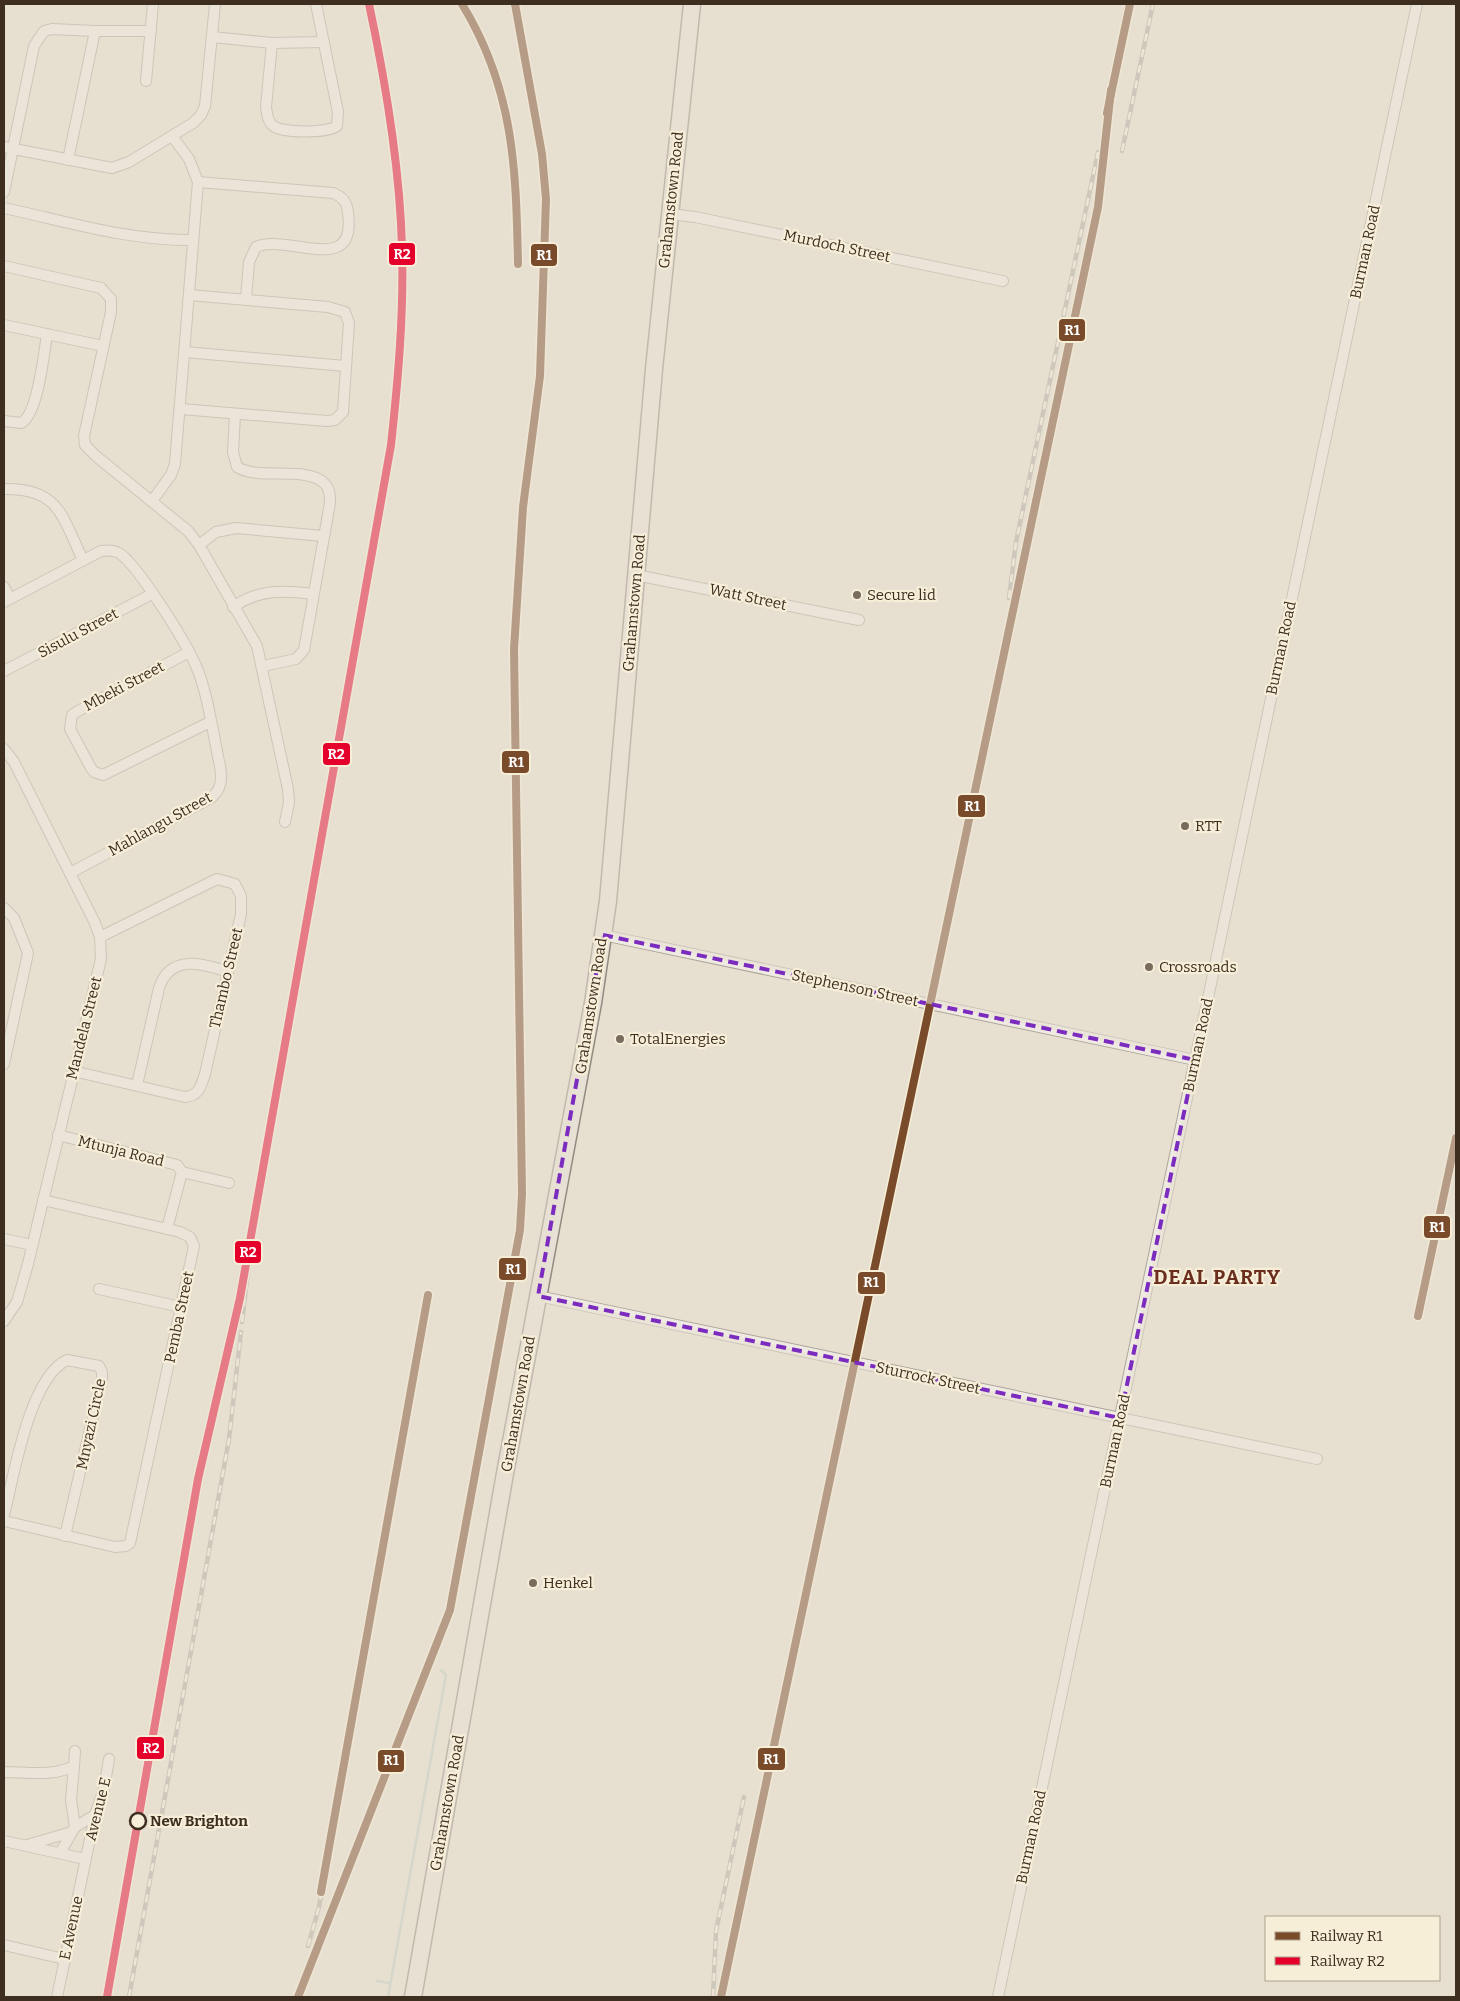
<svg xmlns="http://www.w3.org/2000/svg" width="1460" height="2001" font-family="Bitter,serif">
  <style>
    .lines { fill: none; stroke-linecap: round; stroke-linejoin: round }
    .stream { stroke: #bcccc2; stroke-width: 2.5 }
    .street-casing { stroke: #ada599; stroke-width: 12 }
    .primary-casing { stroke: #928b80; stroke-width: 19 }
    .street { stroke: #efebe3; stroke-width: 10 }
    .primary { stroke: #e6e1d4; stroke-width: 16 }
    .rail-casing { stroke: #afaaa2; stroke-width: 4.5 }
    .rail { stroke: #f7eed8; stroke-width: 2.5; stroke-dasharray: 8; stroke-linecap: butt }
    .rail-1-casing { stroke: #f7eed8; stroke-width: 11 }
    .rail-2-casing { stroke: #f7eed8; stroke-width: 11 }
    .rail-1 { stroke: #7a4b2a; stroke-width: 8 }
    .rail-2 { stroke: #e4002b; stroke-width: 8 }
    .marked { fill: none; stroke: #7b2cbf; stroke-width: 4; stroke-dasharray: 10 6; stroke-linejoin: round }
    .poi-dot { fill: #786c5e; stroke: #f7eed8; stroke-width: 2 }
    .stop-dot { fill: #f7eed8; stroke: #3d2e20; stroke-width: 2.5 }
    .labels { text-anchor: middle; stroke-width: 4.5; stroke-linejoin: round; paint-order: stroke }
    .street-label { font-size: 15px; fill: #3d2e20; stroke: #f7eed8 }
    .poi-label { font-size: 15px; fill: #3d2e20; stroke: #f7eed8; text-anchor: start }
    .stop-label { font-size: 15px; font-weight: bold; fill: #3d2e20; stroke: #f7eed8; text-anchor: start }
    .district-label { font-size: 20px; font-weight: bold; letter-spacing: 1px; fill: #6b2e1e; stroke: #f7eed8 }
    .line-badge { stroke: #f7eed8; stroke-width: 2 }
    .badge-label { font-size: 14px; text-anchor: middle; font-weight: bold; fill: #fff }
  </style>
  <rect width="100%" height="100%" fill="#e7e0d1"/>
  <g class="lines">
    <!-- stream -->
    <g class="stream">
      <path d="M377,1981L390,1983"/>
      <path d="M388,1997L446,1675L441,1670"/>
    </g>
    <!-- street casing -->
    <g class="street-casing">
      <g id="street">
        <path d="M212,37L272,43L324,42"/>
        <path d="M272,43L266,107C267,113 267,120 272,125C281,134 327,133 337,126L338,112L316,4"/>
        <path d="M146,81L153,4"/>
        <path d="M4,147L112,168L129,162L193,123L201,115L205,106L215,4"/>
        <path d="M68,160L95,31"/>
        <path d="M198,182L333,193C343,197 347,202 348,213C357,278 289,233 256,247L249,262L246,299"/>
        <path d="M4,192L34,46L44,31L52,29L95,31H151"/>
        <path d="M4,208C65,221 129,241 192,240"/>
        <path d="M670,214L695,217L1003,281"/>
        <path d="M4,266L101,288L111,299V312L84,436L85,445L96,456L188,531L199,545L257,646L288,789L289,803L285,822"/>
        <path d="M4,325L103,346"/>
        <path d="M185,352L345,366"/>
        <path d="M181,409L327,421L335,420L343,412L349,323L345,312L328,307L189,295"/>
        <path d="M235,415L233,452L237,467C260,481 307,465 325,484C330,489 330,496 330,503L304,650L296,659L263,666"/>
        <path d="M4,421L21,423C38,415 44,353 47,334"/>
        <path d="M4,489C60,488 62,517 83,560"/>
        <path d="M152,501L171,475L175,464L198,182L189,159L172,136"/>
        <path d="M199,545L216,532L236,528L323,536"/>
        <path d="M636,575L859,620"/>
        <path d="M4,587L10,599"/>
        <path d="M4,602L101,551C107,550 113,550 119,553C138,565 187,644 196,666C208,693 213,735 220,766C222,779 222,789 211,798L70,873"/>
        <path d="M233,607C259,589 283,590 313,594"/>
        <path d="M189,652L78,711L72,715L70,729L91,768L94,772L103,775L210,722"/>
        <path d="M4,671L152,594"/>
        <path d="M4,749L14,762L95,923L100,937L101,959L28,1264L17,1302L4,1321"/>
        <path d="M4,908L14,918L28,953L4,1064"/>
        <path d="M603,935L1195,1060"/>
        <path d="M73,1071L185,1097C199,1096 201,1086 205,1074L241,914V896L235,884L217,879L100,937"/>
        <path d="M137,1085L159,988C170,954 203,963 228,972"/>
        <path d="M58,1135L177,1165L182,1172L167,1229"/>
        <path d="M182,1172L229,1183"/>
        <path d="M4,1239L32,1245"/>
        <path d="M99,1289L181,1307"/>
        <path d="M538,1296L1317,1459"/>
        <path d="M4,1515C14,1476 29,1378 67,1360L99,1366L102,1372V1378L65,1536"/>
        <path d="M4,1521L115,1547L126,1546L130,1543L194,1246L190,1237L180,1232L43,1200"/>
        <path d="M74,1766L71,1800L75,1827"/>
        <path d="M4,1772C26,1772 53,1777 74,1766L75,1751"/>
        <path d="M4,1841L85,1859"/>
        <path d="M27,1845L72,1832"/>
        <path d="M60,1853L75,1827L95,1815"/>
        <path d="M4,1945L64,1959"/>
        <path d="M57,1997L95,1815L104,1789L109,1759"/>
        <path d="M998,1997L1417,4"/>
      </g>
    </g>
    <!-- primary casing -->
    <g class="primary-casing">
      <path id="primary" d="M413,1997L504,1479L593,1003L608,901L654,369L692,4"/>
    </g>
    <!-- street -->
    <use href="#street" class="street"/>
    <!-- primary -->
    <use href="#primary" class="primary"/>
    <!-- rail casing -->
    <g class="rail-casing">
      <g id="rail">
        <path d="M462,4C514,89 516,168 518,264"/>
        <path d="M1110,96L1130,4"/>
        <path d="M1122,151L1153,4"/>
        <path d="M1009,598L1016,542L1098,152"/>
        <path d="M1418,1316L1456,1138"/>
        <path d="M242,1322L255,1214"/>
        <path d="M308,1946L319,1907L428,1295"/>
        <path d="M129,1997L229,1439L241,1332"/>
        <path d="M298,1997L450,1610L520,1230L522,1194L514,649L523,507L540,376L546,199L542,154L515,4"/>
        <path d="M713,1997L716,1931L744,1797"/>
        <path d="M721,1997L1098,207L1111,90"/>
      </g>
    </g>
    <!-- rail -->
    <use href="#rail" class="rail"/>
    <!-- rail-1 casing -->
    <g class="rail-1-casing">
      <g id="rail-1">
        <path d="M462,4C514,89 516,168 518,264"/>
        <path d="M1107,113L1130,4"/>
        <path d="M1418,1316L1456,1138"/>
        <path d="M321,1892L428,1295"/>
        <path d="M298,1997L450,1610L520,1230L522,1194L514,649L523,507L540,376L546,199L542,154L515,4"/>
        <path d="M721,1997L1098,207L1111,90"/>
      </g>
    </g>
    <!-- rail-2 casing -->
    <g class="rail-2-casing">
      <path id="rail-2" d="M107,1997L198,1479L240,1298L391,445C398,380 404,314 402,248C400,166 386,84 369,4"/>
    </g>
    <!-- rail-1 -->
    <use href="#rail-1" class="rail-1"/>
    <!-- rail-2 -->
    <use href="#rail-2" class="rail-2"/>
  </g>
  <!-- marked area -->
  <path d="M0 0H1460V2001H0ZM603,935L1195,1060L1120,1418L538,1296Z" fill="#e7e0d1" fill-opacity=".55" fill-rule="evenodd"/>
  <path class="marked" d="M603,935L1195,1060L1120,1418L538,1296Z"/>
  <!-- markers -->
  <g class="poi-dot">
    <circle cx="857" cy="595" r="5"/>
    <circle cx="1185" cy="826" r="5"/>
    <circle cx="1149" cy="967" r="5"/>
    <circle cx="620" cy="1039" r="5"/>
    <circle cx="533" cy="1583" r="5"/>
  </g>
  <circle class="stop-dot" cx="138" cy="1821" r="8"/>
  <g class="labels">
    <!-- street labels -->
    <g class="street-label">
      <text transform="translate(671 200) rotate(-84)" y="5">Grahamstown Road</text>
      <text transform="translate(837 246) rotate(12)" y="5">Murdoch Street</text>
      <text transform="translate(1365 252) rotate(-78)" y="5">Burman Road</text>
      <text transform="translate(748 597) rotate(12)" y="5">Watt Street</text>
      <text transform="translate(634 603) rotate(-85)" y="5">Grahamstown Road</text>
      <text transform="translate(78 633) rotate(-28)" y="5">Sisulu Street</text>
      <text transform="translate(1281 648) rotate(-78)" y="5">Burman Road</text>
      <text transform="translate(124 686) rotate(-28)" y="5">Mbeki Street</text>
      <text transform="translate(160 824) rotate(-29)" y="5">Mahlangu Street</text>
      <text transform="translate(226 978) rotate(-77)" y="5">Thambo Street</text>
      <text transform="translate(855 988) rotate(12)" y="5">Stephenson Street</text>
      <text transform="translate(591 1006) rotate(-81)" y="5">Grahamstown Road</text>
      <text transform="translate(84 1028) rotate(-76)" y="5">Mandela Street</text>
      <text transform="translate(1198 1045) rotate(-78)" y="5">Burman Road</text>
      <text transform="translate(121 1151) rotate(14)" y="5">Mtunja Road</text>
      <text transform="translate(179 1317) rotate(-78)" y="5">Pemba Street</text>
      <text transform="translate(928 1378) rotate(12)" y="5">Sturrock Street</text>
      <text transform="translate(518 1404) rotate(-80)" y="5">Grahamstown Road</text>
      <text transform="translate(91 1424) rotate(-78)" y="5">Mnyazi Circle</text>
      <text transform="translate(1115 1441) rotate(-78)" y="5">Burman Road</text>
      <text transform="translate(447 1803) rotate(-80)" y="5">Grahamstown Road</text>
      <text transform="translate(98 1809) rotate(-76)" y="5">Avenue E</text>
      <text transform="translate(1031 1837) rotate(-78)" y="5">Burman Road</text>
      <text transform="translate(71 1928) rotate(-78)" y="5">E Avenue</text>
    </g>
    <!-- poi labels -->
    <g class="poi-label">
      <text x="867" y="600">Secure lid</text>
      <text x="1195" y="831">RTT</text>
      <text x="1159" y="972">Crossroads</text>
      <text x="630" y="1044">TotalEnergies</text>
      <text x="543" y="1588">Henkel</text>
    </g>
    <!-- stop labels -->
    <g class="stop-label">
      <text x="150" y="1826">New Brighton</text>
    </g>
    <!-- district labels -->
    <g class="district-label">
      <text x="1217" y="1284">DEAL PARTY</text>
    </g>
  </g>
  <g class="line-badge">
    <rect x="388" y="242" width="28" height="24" rx="5" fill="#e4002b"/>
    <rect x="530" y="243" width="28" height="24" rx="5" fill="#7a4b2a"/>
    <rect x="1058" y="318" width="28" height="24" rx="5" fill="#7a4b2a"/>
    <rect x="322" y="742" width="29" height="24" rx="5" fill="#e4002b"/>
    <rect x="501" y="750" width="29" height="24" rx="5" fill="#7a4b2a"/>
    <rect x="957" y="794" width="29" height="24" rx="5" fill="#7a4b2a"/>
    <rect x="1423" y="1215" width="28" height="24" rx="5" fill="#7a4b2a"/>
    <rect x="234" y="1240" width="28" height="24" rx="5" fill="#e4002b"/>
    <rect x="498" y="1257" width="29" height="24" rx="5" fill="#7a4b2a"/>
    <rect x="857" y="1271" width="29" height="24" rx="5" fill="#7a4b2a"/>
    <rect x="136" y="1736" width="29" height="24" rx="5" fill="#e4002b"/>
    <rect x="757" y="1747" width="29" height="24" rx="5" fill="#7a4b2a"/>
    <rect x="377" y="1749" width="28" height="24" rx="5" fill="#7a4b2a"/>
  </g>
  <g class="badge-label">
    <text x="402" y="259">R2</text>
    <text x="544" y="260">R1</text>
    <text x="1072" y="335">R1</text>
    <text x="336" y="759">R2</text>
    <text x="516" y="767">R1</text>
    <text x="972" y="811">R1</text>
    <text x="1437" y="1232">R1</text>
    <text x="248" y="1257">R2</text>
    <text x="513" y="1274">R1</text>
    <text x="871" y="1287">R1</text>
    <text x="151" y="1753">R2</text>
    <text x="771" y="1764">R1</text>
    <text x="391" y="1765">R1</text>
  </g>
  <!-- border -->
  <rect width="1460" height="2001" fill="none" stroke="#3d2e20" stroke-width="10"/>
  <!-- legend -->
  <rect x="1265" y="1916" width="175" height="65" fill="#f7eed8" stroke="#ada18e"/>
  <rect x="1275" y="1932" width="25" height="8" fill="#7a4b2a" stroke="#ada18e"/>
  <text x="1310" y="1941" font-size="15" fill="#3d2e20">Railway R1</text>
  <rect x="1275" y="1957" width="25" height="8" fill="#e4002b" stroke="#ada18e"/>
  <text x="1310" y="1966" font-size="15" fill="#3d2e20">Railway R2</text>
</svg>
